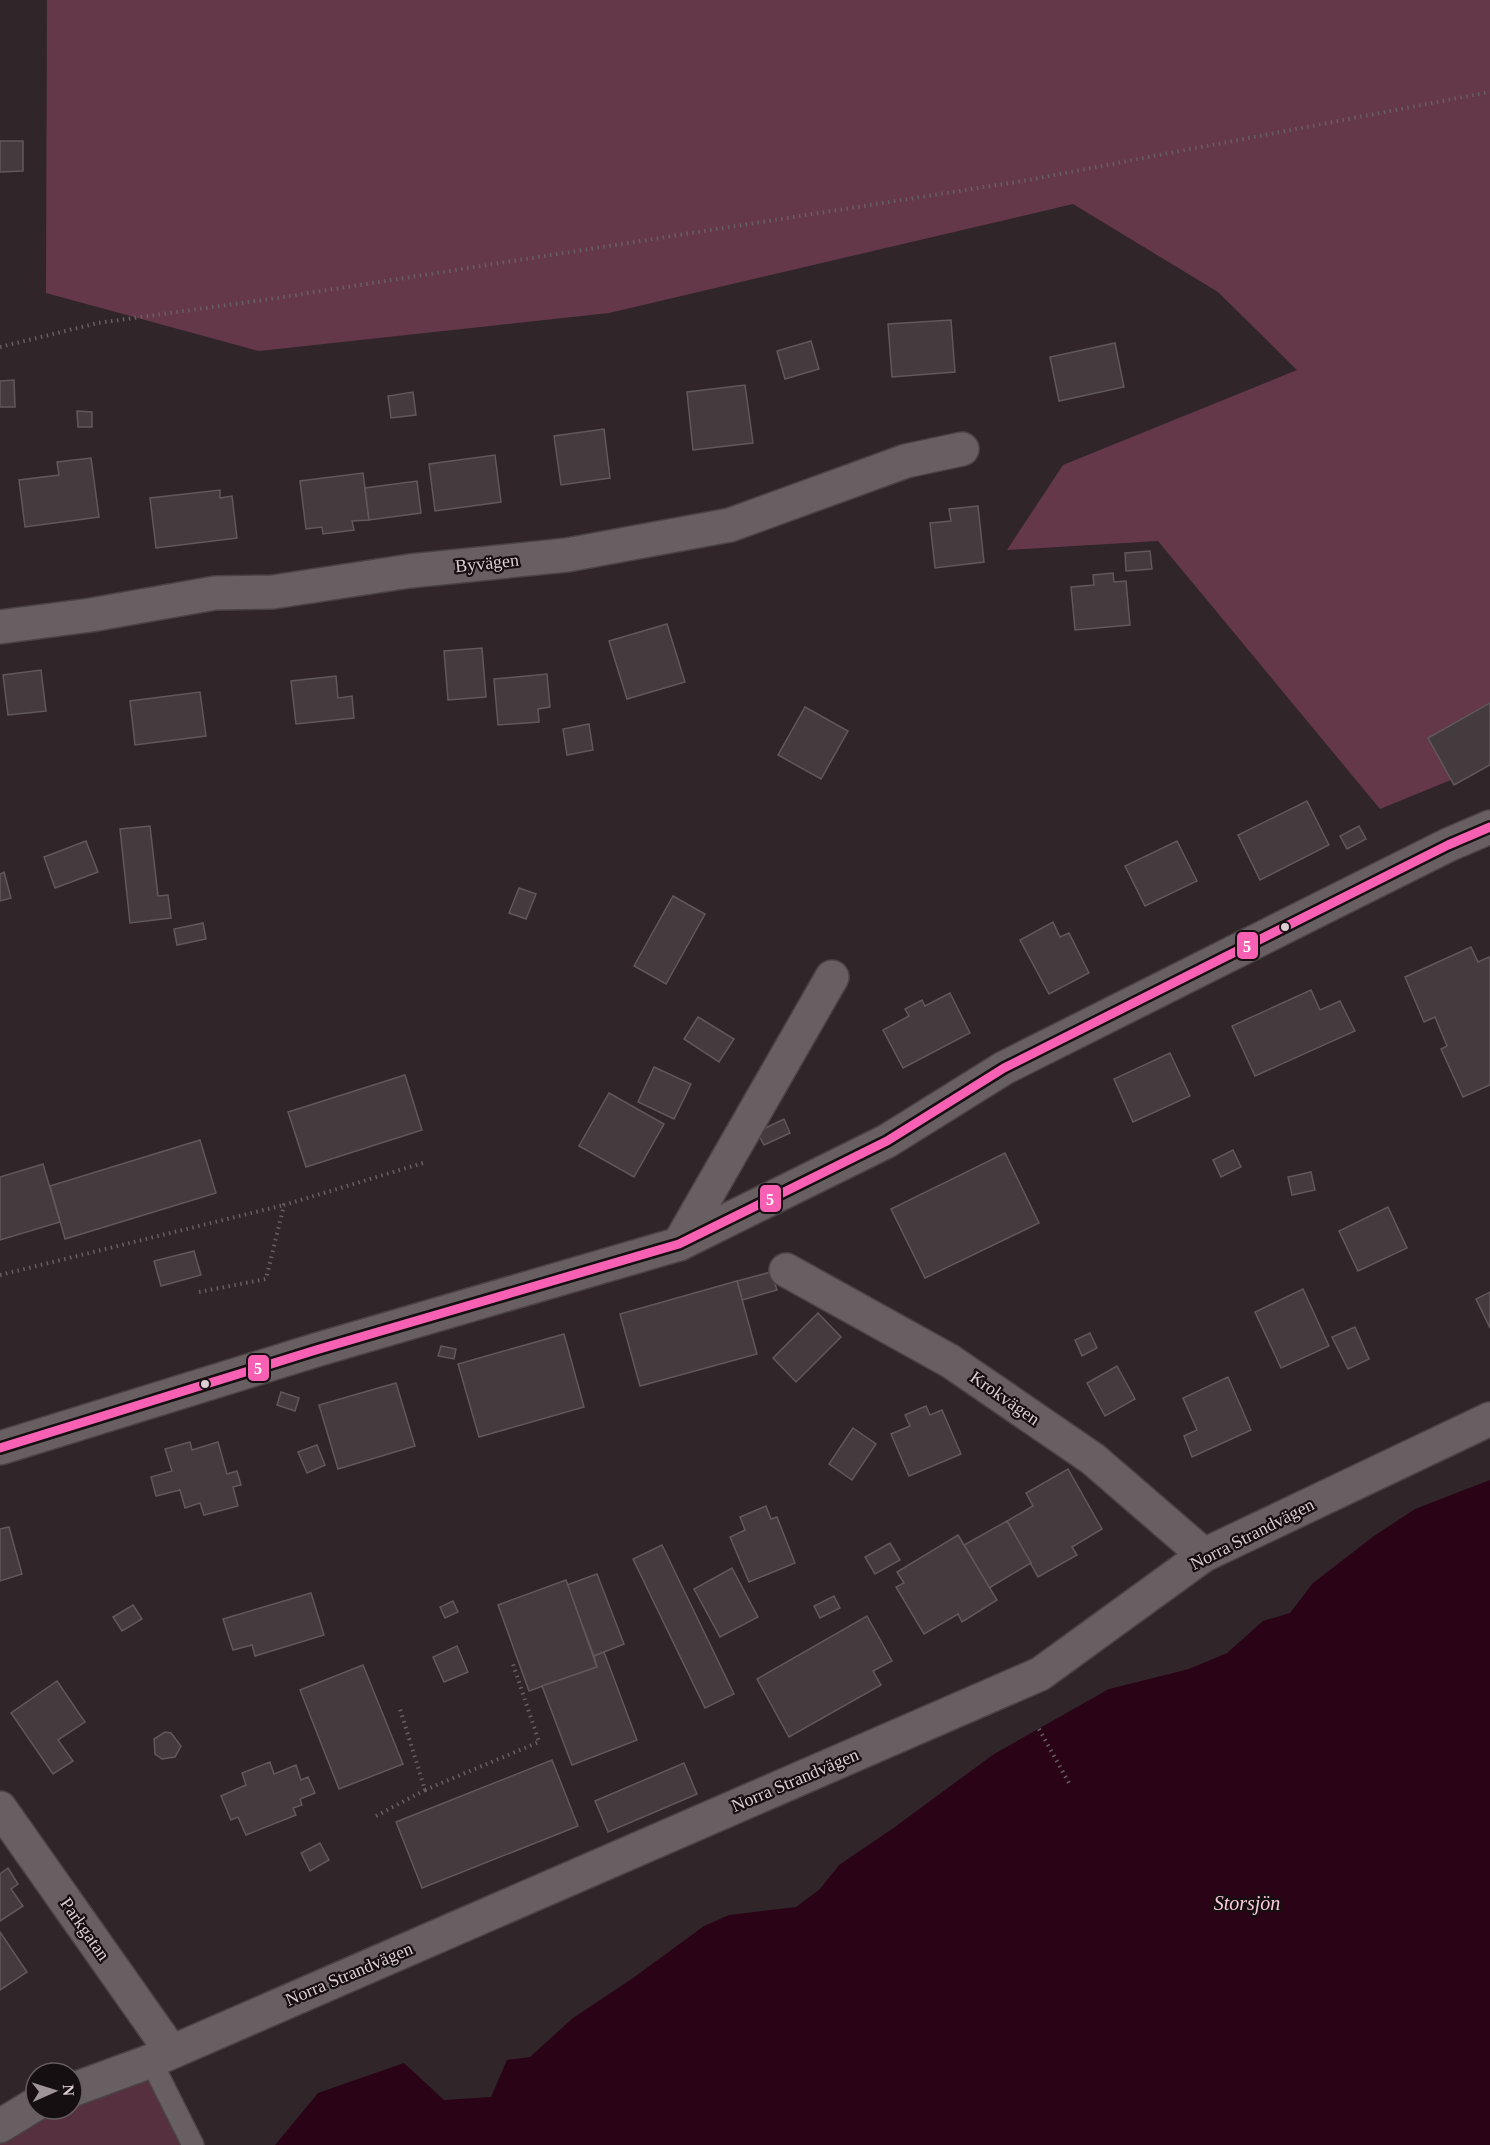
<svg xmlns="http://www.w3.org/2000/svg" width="1490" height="2145" font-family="Georgia,serif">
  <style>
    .green { fill: #56303f }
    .forest { fill: #643849 }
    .water { fill: #2a0416 }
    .building { fill: #443b3e; stroke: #60585b; stroke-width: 1.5 }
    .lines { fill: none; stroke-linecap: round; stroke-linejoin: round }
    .service-casing { stroke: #4b4245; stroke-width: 24 }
    .minor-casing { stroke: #4b4245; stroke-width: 36 }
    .tertiary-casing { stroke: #4b4245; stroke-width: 36 }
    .path { stroke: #675f61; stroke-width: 4; stroke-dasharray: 1.5 4.5; stroke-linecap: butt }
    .service { stroke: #675f62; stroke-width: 21 }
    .minor { stroke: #675f62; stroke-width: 33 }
    .tertiary { stroke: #675f62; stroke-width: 33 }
    .bus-1-casing { stroke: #160f11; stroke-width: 14 }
    .bus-1 { stroke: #f860b3; stroke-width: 9 }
    .bus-dot { fill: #dbcfd3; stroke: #160f11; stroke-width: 2 }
    .labels { text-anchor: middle; stroke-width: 4.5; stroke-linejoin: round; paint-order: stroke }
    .street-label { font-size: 18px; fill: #dbcfd3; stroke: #160f11 }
    .water-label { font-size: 20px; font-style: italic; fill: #fecbdc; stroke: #160f11 }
    .line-badge { stroke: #160f11; stroke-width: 2 }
    .badge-label { font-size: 16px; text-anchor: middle; font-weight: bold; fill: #fff }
  </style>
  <rect width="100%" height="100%" fill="#30262a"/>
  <!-- green -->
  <path class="green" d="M171,2051L163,2083L193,2145H0V2130L46,2109H72V2097Z"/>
  <!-- forest -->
  <path class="forest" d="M47,0H1490V764L1380,809L1158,541L1007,550L1063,465L1297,370L1218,292L1073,204L609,313L259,351L46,293Z"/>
  <!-- water -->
  <path class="water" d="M1490,1480V2145H275L318,2093L404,2063L444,2100L491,2097L507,2060L530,2057L573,2018L633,1978L704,1926L729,1915L796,1907L820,1889L839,1865L892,1829L994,1754L1109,1689L1189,1669L1227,1653L1263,1621L1290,1613L1313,1583L1374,1536L1415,1509Z"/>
  <!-- building -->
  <g class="building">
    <path d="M0,141H23V171L0,172Z"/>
    <path d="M951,320L955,372L892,377L888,324Z"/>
    <path d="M811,341L819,369L785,379L777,351Z"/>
    <path d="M1115,343L1124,387L1059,401L1050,357Z"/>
    <path d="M14,380L15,407H0V381Z"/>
    <path d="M745,385L753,443L693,450L687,392Z"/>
    <path d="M413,392L416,415L391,418L388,396Z"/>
    <path d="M77,411L92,412V427H78Z"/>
    <path d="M604,429L610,478L561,485L554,436Z"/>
    <path d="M495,455L501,502L435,511L429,464Z"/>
    <path d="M91,458L99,517L25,527L19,480L59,475L57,462Z"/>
    <path d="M363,473L369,520L352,521L354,530L323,534L322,527L306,529L300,481Z"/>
    <path d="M417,481L421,513L369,520L365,488Z"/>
    <path d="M220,490V498L232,496L237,538L156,548L150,498Z"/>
    <path d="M978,506L984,562L935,568L930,523L951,521L949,509Z"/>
    <path d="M1150,551L1152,569L1126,571L1125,553Z"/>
    <path d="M1113,573L1114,582L1126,581L1130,625L1075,630L1071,587L1094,585L1093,575Z"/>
    <path d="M667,624L685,682L627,699L609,641Z"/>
    <path d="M482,648L486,697L448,700L444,651Z"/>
    <path d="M41,670L46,711L8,715L3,675Z"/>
    <path d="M547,674L550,707L538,709L539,722L498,725L494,679Z"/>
    <path d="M336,676L338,698L352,696L354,718L296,724L291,681Z"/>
    <path d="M200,692L206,736L135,745L130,701Z"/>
    <path d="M1490,703V765L1454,785L1428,738Z"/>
    <path d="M805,707L848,731L821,779L778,755Z"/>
    <path d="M589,724L593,750L567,755L563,729Z"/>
    <path d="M1307,801L1329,845L1260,880L1238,835Z"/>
    <path d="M150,826L158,896L168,895L171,918L130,923L120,829Z"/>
    <path d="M1359,826L1366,839L1347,849L1340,836Z"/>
    <path d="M86,841L98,872L55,888L44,857Z"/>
    <path d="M1177,841L1197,881L1145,906L1125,866Z"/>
    <path d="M4,872L11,898L0,901V874Z"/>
    <path d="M519,888L536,894L526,919L509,913Z"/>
    <path d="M673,896L705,914L666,984L634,966Z"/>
    <path d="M1053,922L1060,937L1069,933L1089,973L1049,994L1020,940Z"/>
    <path d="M203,923L206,939L177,945L174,929Z"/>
    <path d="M1471,947L1478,962L1489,957L1490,960V1085L1463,1097L1441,1049L1447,1046L1435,1017L1424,1022L1405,977Z"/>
    <path d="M1311,990L1320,1010L1340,1001L1355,1031L1255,1076L1232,1026Z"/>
    <path d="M950,993L970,1033L903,1068L883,1030L909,1016L905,1009L922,1000L925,1006Z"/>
    <path d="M698,1017L734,1039L719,1062L684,1039Z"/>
    <path d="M1170,1053L1190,1096L1133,1122L1114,1079Z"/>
    <path d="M654,1067L691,1084L674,1119L638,1102Z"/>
    <path d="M405,1075L422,1130L306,1167L288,1112Z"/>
    <path d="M609,1093L664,1124L634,1177L579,1146Z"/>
    <path d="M784,1119L790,1133L764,1145L757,1132Z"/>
    <path d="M200,1140L216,1193L65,1239L50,1186Z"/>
    <path d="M1233,1150L1241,1167L1221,1177L1213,1160Z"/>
    <path d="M1005,1153L1039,1223L925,1278L891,1209Z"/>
    <path d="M43,1164L60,1222L0,1240V1177Z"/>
    <path d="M1311,1172L1315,1190L1292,1195L1288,1177Z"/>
    <path d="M1388,1207L1407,1248L1358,1271L1339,1231Z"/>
    <path d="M194,1251L201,1275L161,1286L154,1261Z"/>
    <path d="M771,1272L777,1290L742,1300L737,1281Z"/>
    <path d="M737,1281L757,1354L640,1386L620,1314Z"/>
    <path d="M1303,1289L1329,1346L1281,1368L1255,1312Z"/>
    <path d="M1490,1292V1328L1476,1299Z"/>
    <path d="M818,1313L841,1337L796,1382L773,1358Z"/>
    <path d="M1355,1327L1369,1359L1348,1369L1332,1337Z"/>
    <path d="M1090,1333L1097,1348L1082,1356L1075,1340Z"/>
    <path d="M564,1334L584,1407L479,1437L458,1364Z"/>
    <path d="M441,1346L456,1349L454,1359L438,1356Z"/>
    <path d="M1117,1366L1135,1399L1105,1416L1087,1383Z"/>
    <path d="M1228,1377L1251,1430L1192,1457L1184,1436L1197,1430L1183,1398Z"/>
    <path d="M396,1383L415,1446L338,1469L319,1405Z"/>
    <path d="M281,1392L299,1398L295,1411L277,1405Z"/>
    <path d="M926,1406L930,1415L942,1410L961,1454L909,1476L891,1434L910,1426L905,1415Z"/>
    <path d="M853,1428L876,1444L852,1480L829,1464Z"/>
    <path d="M190,1442L192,1450L218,1442L227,1474L237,1471L241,1485L233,1487L238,1506L204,1515L200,1503L185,1508L180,1490L156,1496L151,1477L172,1471L165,1449Z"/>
    <path d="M317,1445L325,1465L307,1473L298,1452Z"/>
    <path d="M1068,1469L1102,1529L1072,1547L1077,1555L1038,1577L1007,1521L1033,1506L1026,1493Z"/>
    <path d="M766,1506L771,1519L777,1517L795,1563L749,1582L730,1537L745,1530L740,1517Z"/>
    <path d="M1007,1521L1031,1563L989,1588L964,1545Z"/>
    <path d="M9,1527L22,1574L0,1581V1529Z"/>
    <path d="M958,1535L997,1600L962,1622L958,1614L924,1634L896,1587L904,1583L897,1572Z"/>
    <path d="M890,1543L900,1560L875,1574L865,1557Z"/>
    <path d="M662,1545L734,1694L705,1708L633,1559Z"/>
    <path d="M732,1568L758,1617L720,1637L694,1589Z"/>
    <path d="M597,1574L624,1644L594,1656L567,1585Z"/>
    <path d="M566,1580L597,1667L529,1691L498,1605Z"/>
    <path d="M311,1593L324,1635L255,1656L252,1645L233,1650L223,1619Z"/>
    <path d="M834,1596L840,1608L820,1618L814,1606Z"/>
    <path d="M453,1601L458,1612L445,1618L440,1607Z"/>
    <path d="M133,1605L142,1619L122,1631L113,1617Z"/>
    <path d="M867,1616L892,1661L873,1671L881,1685L789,1737L757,1679Z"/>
    <path d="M457,1646L468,1672L444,1682L433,1657Z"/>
    <path d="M604,1652L637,1740L572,1765L542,1686L597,1667L594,1656Z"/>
    <path d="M363,1665L403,1764L339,1789L300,1690Z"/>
    <path d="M57,1681L85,1722L58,1740L73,1761L53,1774L11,1713Z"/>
    <path d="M165,1732L171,1733L181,1746L175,1757L162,1759L155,1754L154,1739Z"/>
    <path d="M552,1760L578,1826L422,1888L396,1822Z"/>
    <path d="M270,1762L274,1774L296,1765L301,1780L308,1777L315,1793L300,1799L302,1805L293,1808L296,1815L246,1835L238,1817L231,1820L221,1796L246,1785L242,1773Z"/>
    <path d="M684,1763L697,1794L608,1832L595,1801Z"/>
    <path d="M320,1843L329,1860L310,1871L301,1853Z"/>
    <path d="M8,1868L18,1884L11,1889L23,1906L0,1921V1874Z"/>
    <path d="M0,1932L27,1972L0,1990Z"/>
  </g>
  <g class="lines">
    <!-- service casing -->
    <g class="service-casing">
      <path id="service" d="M151,2061L193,2145"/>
    </g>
    <!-- minor casing -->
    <g class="minor-casing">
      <g id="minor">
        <path d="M0,627L91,615L215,593L273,592L410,571L567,555L730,525L906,461L962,449"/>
        <path d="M679,1244L832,977"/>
        <path d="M786,1270L950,1361L1093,1459L1204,1555"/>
        <path d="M0,1808L171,2051"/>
        <path d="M72,2090L151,2061L1040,1674L1204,1555L1490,1419"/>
        <path d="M0,2126L36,2104"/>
      </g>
    </g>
    <!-- tertiary casing -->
    <g class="tertiary-casing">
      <path id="tertiary" d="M0,1448L316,1350L679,1244L887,1141L1004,1068L1332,903L1448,845L1490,827"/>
    </g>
    <!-- path -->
    <g class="path">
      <path d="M0,347L98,323L277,298L1023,181L1490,92"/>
      <path d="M0,1275L284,1205"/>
      <path d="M199,1292L266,1279L284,1205L423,1163"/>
      <path d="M1039,1729L1069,1783"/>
      <path d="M425,1790L539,1742L512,1661"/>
      <path d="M376,1816L425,1790L400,1709"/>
    </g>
    <!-- service -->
    <use href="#service" class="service"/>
    <!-- minor -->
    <use href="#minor" class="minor"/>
    <!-- tertiary -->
    <use href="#tertiary" class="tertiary"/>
    <!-- bus-1 casing -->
    <g class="bus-1-casing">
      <path id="bus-1" d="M0,1448L316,1350L679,1244L887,1141L1004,1068L1448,845L1490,827"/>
    </g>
    <!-- bus-1 -->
    <use href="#bus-1" class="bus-1"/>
  </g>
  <!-- markers -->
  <g class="bus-dot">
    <circle cx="1285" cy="927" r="5"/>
    <circle cx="205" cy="1384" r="5"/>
  </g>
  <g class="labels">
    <!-- street labels -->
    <g class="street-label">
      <text transform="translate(487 563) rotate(-6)" y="6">Byvägen</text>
      <text transform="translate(1005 1398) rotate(35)" y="6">Krokvägen</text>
      <text transform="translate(1252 1534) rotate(-27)" y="6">Norra Strandvägen</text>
      <text transform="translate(795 1780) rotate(-23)" y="6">Norra Strandvägen</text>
      <text transform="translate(85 1929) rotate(55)" y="6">Parkgatan</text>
      <text transform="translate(349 1974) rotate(-23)" y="6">Norra Strandvägen</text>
    </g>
    <!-- water labels -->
    <g class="water-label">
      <text x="1247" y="1910">Storsjön</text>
    </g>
  </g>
  <g class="line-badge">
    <rect x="1236" y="931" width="23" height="29" rx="6" fill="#f860b3"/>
    <rect x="759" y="1184" width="23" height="29" rx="6" fill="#f860b3"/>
    <rect x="247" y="1354" width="23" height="28" rx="6" fill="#f860b3"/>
  </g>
  <g class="badge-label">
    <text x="1247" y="952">5</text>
    <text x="770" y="1205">5</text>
    <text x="258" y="1374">5</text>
  </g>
  <!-- north arrow -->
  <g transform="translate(54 2091) rotate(87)"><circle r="28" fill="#160f11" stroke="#655c5f" stroke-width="1.5"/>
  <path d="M0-4.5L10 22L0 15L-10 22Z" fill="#9f9498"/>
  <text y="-9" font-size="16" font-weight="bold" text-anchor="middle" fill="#dbcfd3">N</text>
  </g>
</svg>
